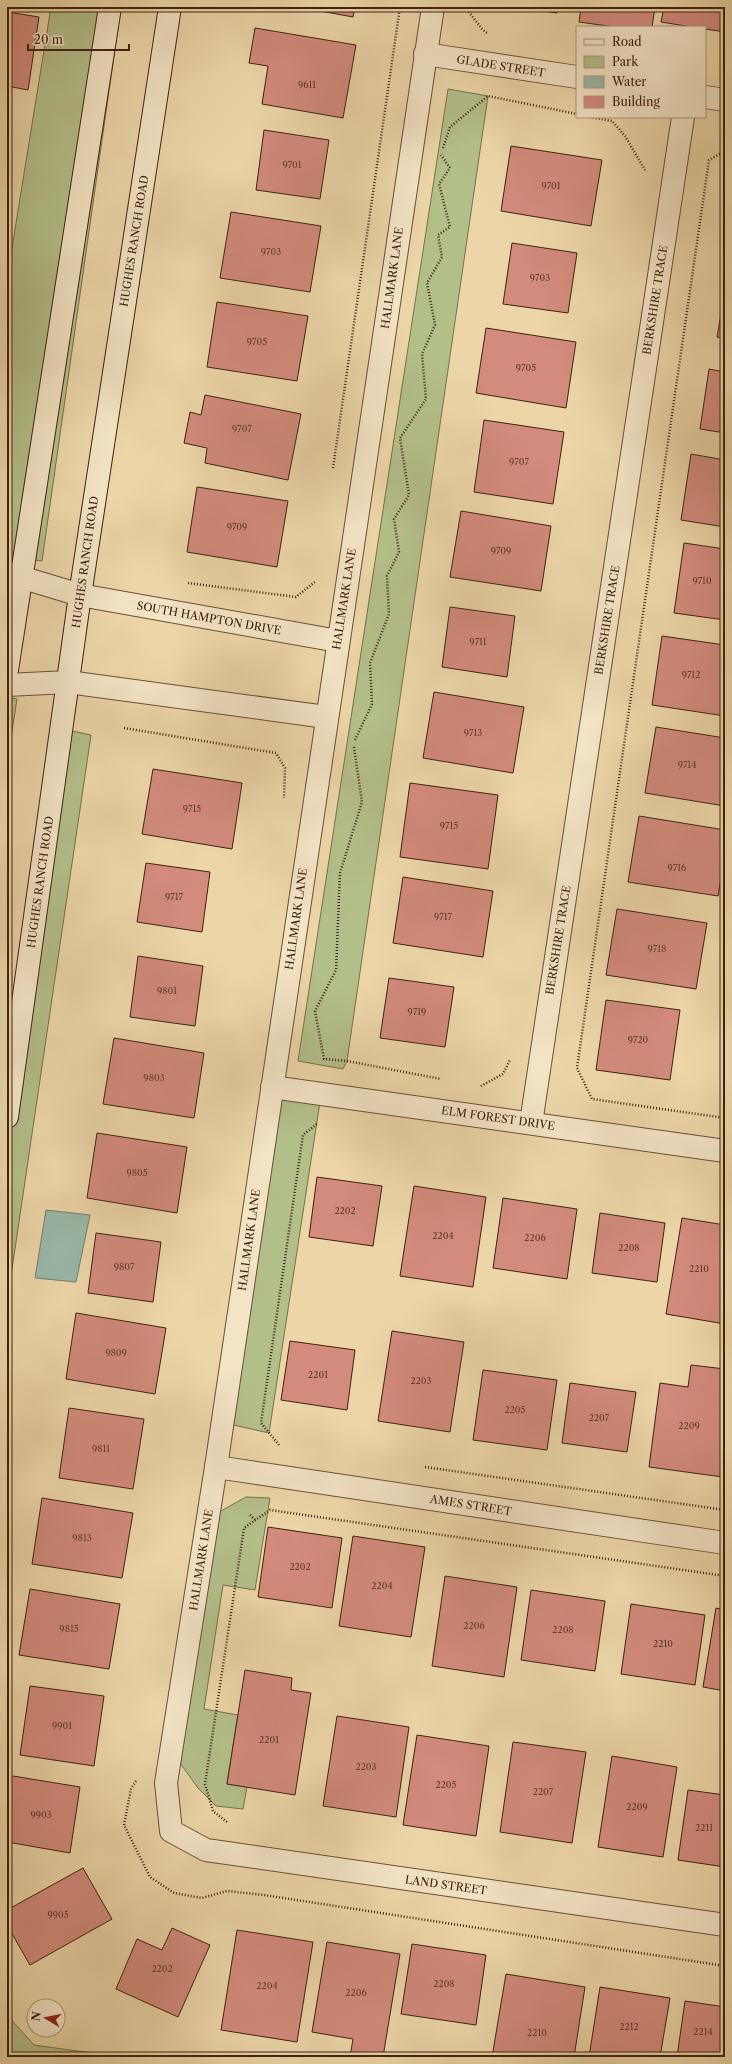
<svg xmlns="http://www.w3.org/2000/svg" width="732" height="2064" font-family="'Libre Caslon Text',serif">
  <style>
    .green { fill: #b3bf8b; stroke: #78704e }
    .water { fill: #99b9aa; stroke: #757d6c }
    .building { fill: #d28b7d; stroke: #3e2210 }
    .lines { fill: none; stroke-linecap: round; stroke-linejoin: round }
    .street-casing { stroke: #6a4f36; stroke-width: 24 }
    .secondary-casing { stroke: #3e2210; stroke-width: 24 }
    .path { stroke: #3e2210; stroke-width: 2.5; stroke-dasharray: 1 2; stroke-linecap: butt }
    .street { stroke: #f3e4c6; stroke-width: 22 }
    .secondary { stroke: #f3e4c6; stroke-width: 22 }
    .labels { text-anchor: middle; stroke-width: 3; stroke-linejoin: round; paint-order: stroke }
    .number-label { font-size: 9px; fill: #633c2b }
    .street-label { font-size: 11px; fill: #3e2210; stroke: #f3e4c6 }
  </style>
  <rect width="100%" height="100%" fill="#ecd6a8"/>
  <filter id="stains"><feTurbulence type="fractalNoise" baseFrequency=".005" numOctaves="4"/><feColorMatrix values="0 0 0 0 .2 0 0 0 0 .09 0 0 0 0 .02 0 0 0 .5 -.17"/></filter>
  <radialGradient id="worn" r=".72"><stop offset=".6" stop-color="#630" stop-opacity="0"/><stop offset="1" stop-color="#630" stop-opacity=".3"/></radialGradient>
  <!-- green -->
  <g class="green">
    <path d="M51,7H121L42,561L7,556V279Z"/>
    <path d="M448,89L488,96L347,1061L343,1069L298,1061Z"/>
    <path d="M7,697L17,699L7,764Z"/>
    <path d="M53,727L91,735L7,1303V1034Z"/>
    <path d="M282,1098L320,1102L269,1433L229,1424Z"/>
    <path d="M246,1497L270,1498L255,1590L223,1585L204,1709L238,1715L227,1784L247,1787L243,1809L216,1806L198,1788L180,1763L219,1512Z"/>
    <path d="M7,2015L34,2045L121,2057H7Z"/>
  </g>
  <!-- water -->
  <path class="water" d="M46,1210L90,1215L76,1282L35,1278Z"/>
  <!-- building -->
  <g class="building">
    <path d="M298,7H355L353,17Z"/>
    <path d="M518,7H558L557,13Z"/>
    <path d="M581,7H655L652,27H615L579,22Z"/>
    <path d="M664,7H725V32L705,29V27H692L661,22Z"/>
    <path d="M7,12L39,17L28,90L7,86Z"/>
    <path d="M255,28L356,45L343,118L262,104L268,66L249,63Z"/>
    <path d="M264,130L329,140L320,199L256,190Z"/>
    <path d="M511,146L602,160L591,226L501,211Z"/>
    <path d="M7,184H11L8,207H7Z"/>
    <path d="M231,212L321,226L310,292L220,278Z"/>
    <path d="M512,243L577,253L568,313L503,304Z"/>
    <path d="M725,291V339L717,337Z"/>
    <path d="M217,302L308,316L297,381L207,367Z"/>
    <path d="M486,328L576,342L566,408L476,393Z"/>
    <path d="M709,369L725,372V433L700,429Z"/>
    <path d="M205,395L301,414L288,480L205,463L207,448L184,443L190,412L201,415Z"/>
    <path d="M484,420L564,432L553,504L474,492Z"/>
    <path d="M691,454L725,460V527L681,520Z"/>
    <path d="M197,487L288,501L277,567L187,552Z"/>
    <path d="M461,511L551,526L541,591L450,577Z"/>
    <path d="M684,543L725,549V620L674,613Z"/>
    <path d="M450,607L515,616L507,677L442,667Z"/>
    <path d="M662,636L725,645V716L652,705Z"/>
    <path d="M434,692L524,707L513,773L423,758Z"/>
    <path d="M656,727L725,738V806L645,793Z"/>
    <path d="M153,769L242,783L232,849L142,834Z"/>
    <path d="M410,783L498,795L488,869L400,857Z"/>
    <path d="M639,816L725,830V855L718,896L628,882Z"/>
    <path d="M146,863L210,872L202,932L137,922Z"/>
    <path d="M403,877L493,891L483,957L393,943Z"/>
    <path d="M617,909L707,923L696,989L606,975Z"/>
    <path d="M138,956L203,966L195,1026L130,1017Z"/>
    <path d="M389,978L454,987L445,1047L380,1038Z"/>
    <path d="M606,1000L680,1010L670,1080L596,1070Z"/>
    <path d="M114,1038L204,1053L194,1118L103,1104Z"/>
    <path d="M97,1133L187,1147L177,1213L87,1198Z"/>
    <path d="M317,1177L382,1186L373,1246L309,1237Z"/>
    <path d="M414,1186L486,1197L473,1287L400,1276Z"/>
    <path d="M503,1198L577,1209L567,1279L493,1268Z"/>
    <path d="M600,1213L665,1223L657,1282L592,1273Z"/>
    <path d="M682,1218L725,1225V1324L666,1314Z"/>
    <path d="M96,1233L161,1242L153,1302L88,1293Z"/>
    <path d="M76,1313L166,1328L155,1394L66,1379Z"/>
    <path d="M392,1331L464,1342L450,1432L378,1421Z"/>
    <path d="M290,1341L355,1350L347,1410L281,1400Z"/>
    <path d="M691,1365L725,1369L723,1477L649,1467L660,1383L688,1387Z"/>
    <path d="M483,1370L557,1380L547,1450L473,1440Z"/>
    <path d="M570,1383L636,1392L627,1452L562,1443Z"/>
    <path d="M69,1408L144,1419L133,1489L59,1478Z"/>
    <path d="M42,1498L133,1513L122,1578L32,1564Z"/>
    <path d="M268,1527L342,1538L332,1608L258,1597Z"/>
    <path d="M353,1536L425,1547L411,1637L339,1626Z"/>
    <path d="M445,1576L517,1587L504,1677L432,1666Z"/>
    <path d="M30,1589L120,1604L109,1669L19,1655Z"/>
    <path d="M531,1590L605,1601L595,1671L521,1660Z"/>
    <path d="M631,1604L705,1615L695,1685L621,1674Z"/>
    <path d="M716,1608L725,1610V1691L703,1687Z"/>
    <path d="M245,1670L292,1678L291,1690L311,1693L295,1795L227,1784Z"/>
    <path d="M30,1686L104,1696L94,1766L20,1755Z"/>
    <path d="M337,1716L409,1727L396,1817L323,1806Z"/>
    <path d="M417,1735L489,1746L476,1836L403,1825Z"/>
    <path d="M513,1742L586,1752L572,1843L500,1832Z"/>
    <path d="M612,1756L677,1767L663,1857L598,1847Z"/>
    <path d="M7,1775L80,1787L70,1853L7,1842Z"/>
    <path d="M688,1790L725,1795V1867L678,1860Z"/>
    <path d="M83,1868L112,1919L30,1965L7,1925V1910Z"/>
    <path d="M172,1928L210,1945L178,2017L116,1989L137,1939L162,1950Z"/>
    <path d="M237,1930L313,1942L297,2042L221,2030Z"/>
    <path d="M327,1942L400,1954L383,2057H350L353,2039L312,2032Z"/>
    <path d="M412,1944L486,1955L476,2025L401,2014Z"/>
    <path d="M506,1974L585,1987L574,2057H492Z"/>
    <path d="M600,1987L670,1998L660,2057H589Z"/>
    <path d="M685,2001L725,2007V2057H677Z"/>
  </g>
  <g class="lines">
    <!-- street casing -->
    <g class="street-casing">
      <g id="street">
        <path d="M433,7L216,1467L166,1783L171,1831L206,1850L725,1925"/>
        <path d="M425,54L577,77"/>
        <path d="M705,97L725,100"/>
        <path d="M7,573L80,595L338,641"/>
        <path d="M7,685L68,682L326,717"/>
        <path d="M272,1087L725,1151"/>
        <path d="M531,1123L683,117"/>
        <path d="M216,1467L725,1543"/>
      </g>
    </g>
    <!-- secondary casing -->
    <g class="secondary-casing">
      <g id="secondary">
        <path d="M7,670L110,7"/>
        <path d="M7,1117L80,595L170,7"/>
      </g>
    </g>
    <!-- path -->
    <g class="path">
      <path d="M465,7L482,29L487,33"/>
      <path d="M590,117L612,121L625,136L645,170"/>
      <path d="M443,148L450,127L488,96L577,114"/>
      <path d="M725,151L709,160L577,1068L592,1099L725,1118"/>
      <path d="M333,468L400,7"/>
      <path d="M188,583L296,597L316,581"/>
      <path d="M124,728L276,753L285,768L284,798"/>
      <path d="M355,740L372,704L370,663L389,614L387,576L399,552L394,519L409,495L400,438L426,399L422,354L435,325L427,283L442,257L438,235L450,227L439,184L450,168L441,155"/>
      <path d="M354,747L362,802L340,873L336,970L315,1011L324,1059L347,1061L441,1079"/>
      <path d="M481,1086L503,1074L510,1060"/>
      <path d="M279,1445L261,1423L303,1135L318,1123"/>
      <path d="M425,1467L725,1510"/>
      <path d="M250,1515L255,1520"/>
      <path d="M136,1781L131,1789L124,1825L150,1877L174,1893L202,1898L227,1891L264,1895L725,1966"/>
      <path d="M227,1822L213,1811L205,1784L244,1528L270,1510L725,1576"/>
    </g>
    <!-- street -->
    <use href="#street" class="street"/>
    <!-- secondary -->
    <use href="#secondary" class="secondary"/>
  </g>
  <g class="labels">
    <!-- number labels -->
    <g class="number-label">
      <text x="307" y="88">9611</text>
      <text x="292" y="168">9701</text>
      <text x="551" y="189">9701</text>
      <text x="271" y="255">9703</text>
      <text x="540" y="281">9703</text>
      <text x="257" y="345">9705</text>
      <text x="526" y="371">9705</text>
      <text x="242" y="432">9707</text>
      <text x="519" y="465">9707</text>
      <text x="237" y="530">9709</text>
      <text x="501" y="554">9709</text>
      <text x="702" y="584">9710</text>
      <text x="478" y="645">9711</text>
      <text x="691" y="678">9712</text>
      <text x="473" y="736">9713</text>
      <text x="687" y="768">9714</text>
      <text x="192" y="812">9715</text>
      <text x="449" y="829">9715</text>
      <text x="677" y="871">9716</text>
      <text x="174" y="900">9717</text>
      <text x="443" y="920">9717</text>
      <text x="657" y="952">9718</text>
      <text x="167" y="994">9801</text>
      <text x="417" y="1015">9719</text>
      <text x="638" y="1043">9720</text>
      <text x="154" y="1081">9803</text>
      <text x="137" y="1176">9805</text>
      <text x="345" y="1214">2202</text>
      <text x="443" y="1239">2204</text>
      <text x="535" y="1241">2206</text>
      <text x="629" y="1251">2208</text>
      <text x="124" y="1270">9807</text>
      <text x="699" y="1272">2210</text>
      <text x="116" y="1356">9809</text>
      <text x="318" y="1378">2201</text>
      <text x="421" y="1384">2203</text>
      <text x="515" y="1413">2205</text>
      <text x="599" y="1421">2207</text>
      <text x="689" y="1429">2209</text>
      <text x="101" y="1452">9811</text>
      <text x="82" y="1541">9813</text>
      <text x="300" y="1570">2202</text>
      <text x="382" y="1589">2204</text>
      <text x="474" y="1629">2206</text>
      <text x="69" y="1632">9815</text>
      <text x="563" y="1633">2208</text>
      <text x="663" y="1647">2210</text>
      <text x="62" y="1729">9901</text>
      <text x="269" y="1743">2201</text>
      <text x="366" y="1770">2203</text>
      <text x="446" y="1788">2205</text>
      <text x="543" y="1795">2207</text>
      <text x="637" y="1810">2209</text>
      <text x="41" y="1818">9903</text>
      <text x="704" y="1831">2211</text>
      <text x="58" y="1918">9905</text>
      <text x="162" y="1972">2202</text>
      <text x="444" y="1987">2208</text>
      <text x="267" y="1989">2204</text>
      <text x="356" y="1996">2206</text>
      <text x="629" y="2030">2212</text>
      <text x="703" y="2035">2214</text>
      <text x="537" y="2036">2210</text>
    </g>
    <!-- street labels -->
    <g class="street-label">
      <text transform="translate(501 66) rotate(9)" y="4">GLADE STREET</text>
      <text transform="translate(134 241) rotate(-81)" y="4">HUGHES RANCH ROAD</text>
      <text transform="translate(392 278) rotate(-82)" y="4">HALLMARK LANE</text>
      <text transform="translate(655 300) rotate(-81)" y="4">BERKSHIRE TRACE</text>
      <text transform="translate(85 562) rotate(-82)" y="4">HUGHES RANCH ROAD</text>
      <text transform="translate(344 599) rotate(-81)" y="4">HALLMARK LANE</text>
      <text transform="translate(209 618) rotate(10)" y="4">SOUTH HAMPTON DRIVE</text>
      <text transform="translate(607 620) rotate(-81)" y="4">BERKSHIRE TRACE</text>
      <text transform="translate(40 882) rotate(-82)" y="4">HUGHES RANCH ROAD</text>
      <text transform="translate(296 919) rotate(-82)" y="4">HALLMARK LANE</text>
      <text transform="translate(558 940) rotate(-81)" y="4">BERKSHIRE TRACE</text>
      <text transform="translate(498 1118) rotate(8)" y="4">ELM FOREST DRIVE</text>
      <text transform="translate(249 1240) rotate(-82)" y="4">HALLMARK LANE</text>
      <text transform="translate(471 1505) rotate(9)" y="4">AMES STREET</text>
      <text transform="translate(201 1560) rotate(-81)" y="4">HALLMARK LANE</text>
      <text transform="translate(446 1885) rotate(8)" y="4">LAND STREET</text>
    </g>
  </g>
  <!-- margin -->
  <rect width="732" height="2064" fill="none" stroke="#ecd6a8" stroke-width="24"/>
  <rect x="8" y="8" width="716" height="2048" fill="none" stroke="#3e2210" stroke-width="2"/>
  <rect x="12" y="12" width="708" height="2040" fill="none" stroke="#3e2210"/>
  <!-- legend -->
  <rect x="576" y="26" width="130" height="92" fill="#f3e4c6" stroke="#ab967d"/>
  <rect x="584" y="39" width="20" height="6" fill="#f3e4c6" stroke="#ab967d"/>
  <text x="612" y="46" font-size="12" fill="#3e2210">Road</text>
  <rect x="584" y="56" width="20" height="12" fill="#b3bf8b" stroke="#ab967d"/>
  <text x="612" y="66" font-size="12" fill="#3e2210">Park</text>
  <rect x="584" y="76" width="20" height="12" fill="#99b9aa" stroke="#ab967d"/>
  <text x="612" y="86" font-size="12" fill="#3e2210">Water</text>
  <rect x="584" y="96" width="20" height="12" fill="#d28b7d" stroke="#ab967d"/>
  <text x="612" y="106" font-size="12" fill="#3e2210">Building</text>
  <!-- north arrow -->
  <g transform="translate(46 2018) rotate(280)"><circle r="19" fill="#f3e4c6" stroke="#ab967d"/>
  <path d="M0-3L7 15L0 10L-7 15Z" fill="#8f2418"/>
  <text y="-6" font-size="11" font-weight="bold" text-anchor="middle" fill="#3e2210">N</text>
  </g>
  <!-- scale -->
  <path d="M28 44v6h101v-6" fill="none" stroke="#3e2210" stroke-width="2"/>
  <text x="34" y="44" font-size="12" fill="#3e2210" stroke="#f3e4c6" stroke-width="3" paint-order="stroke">20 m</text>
  <rect width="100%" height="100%" filter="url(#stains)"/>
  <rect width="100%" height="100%" fill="url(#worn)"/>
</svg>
